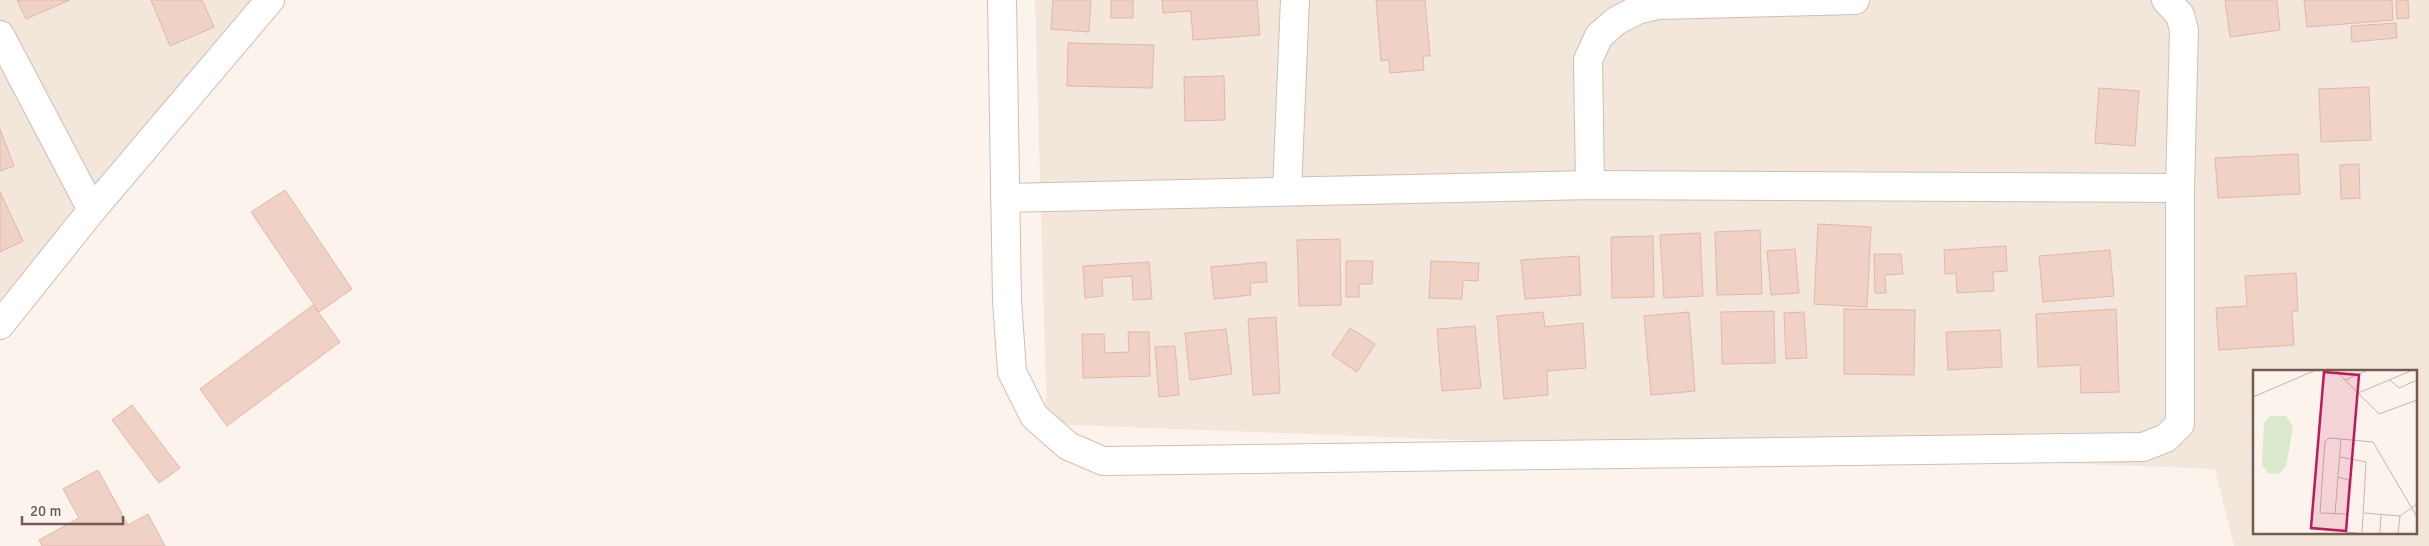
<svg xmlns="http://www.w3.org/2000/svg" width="2429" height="546" font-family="Signika,sans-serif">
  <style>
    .residential { fill: #f3e6db; fill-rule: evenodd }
    .building { fill: #efd2c5; stroke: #e1b7a7 }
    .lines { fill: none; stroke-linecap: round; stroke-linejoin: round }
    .minor-casing { stroke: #d0beb4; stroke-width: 30 }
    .minor { stroke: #fff; stroke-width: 28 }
    .inset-road { fill: none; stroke: #c6b6ae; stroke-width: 1 }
    .view { fill: #c2185b; fill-opacity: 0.15; stroke: #c2185b; stroke-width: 2.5 }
    .inset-edge { fill: none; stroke: #765a50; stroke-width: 2.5 }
  </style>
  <rect width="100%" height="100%" fill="#fcf4ec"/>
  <!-- residential -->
  <g class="residential">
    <path d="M0,0H264L0,341Z"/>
    <path d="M1035,0H2429V546H2234L2215,469L1047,424ZM2254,371H2415V532H2254Z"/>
  </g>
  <!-- building -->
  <g class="building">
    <path d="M17,0H70L26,19Z"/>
    <path d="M151,0H202L214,27L170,46Z"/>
    <path d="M1053,0H1091L1089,32L1051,29Z"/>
    <rect x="1111" y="0" width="22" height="18"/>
    <path d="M1162,0H1257L1260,35L1193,40L1191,11L1163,13Z"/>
    <path d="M1376,0H1425L1430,56H1423L1424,70L1390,73L1389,60L1381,61Z"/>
    <path d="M2225,0H2277L2280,30L2230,37Z"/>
    <path d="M2304,0H2392L2393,20L2307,27Z"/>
    <path d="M2396,0H2408L2409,18L2397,19Z"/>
    <path d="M2396,23L2397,38L2352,42L2351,26Z"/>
    <path d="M1068,43L1154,45L1152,88L1067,86Z"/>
    <path d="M1224,76L1225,120L1185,121L1184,77Z"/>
    <path d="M2369,87L2371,140L2321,142L2319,89Z"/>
    <path d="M2099,88L2139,91L2135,146L2095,143Z"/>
    <path d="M0,129L14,166L0,171Z"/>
    <path d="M2298,154L2300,194L2218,198L2215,158Z"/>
    <path d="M2359,164L2360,198L2341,199L2340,165Z"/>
    <path d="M285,190L352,289L319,312L251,212Z"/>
    <path d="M0,192L23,241L0,252Z"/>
    <path d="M1818,224L1871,227L1867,307L1814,304Z"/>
    <path d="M1760,230L1762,294L1717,295L1715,232Z"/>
    <path d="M1700,233L1703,296L1664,298L1660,235Z"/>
    <path d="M1653,236L1654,297L1612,298L1611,237Z"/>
    <path d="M1340,239L1341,305L1299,306L1297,240Z"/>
    <path d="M2006,246L2007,271L1993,272L1994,291L1957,293L1956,273L1945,274L1944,250Z"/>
    <path d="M1795,249L1799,293L1771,295L1767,251Z"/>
    <path d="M2110,250L2114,296L2043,302L2039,256Z"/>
    <path d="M1874,254H1901L1903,274L1885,275L1886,293H1875Z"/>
    <path d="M1579,256L1581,295L1525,299L1521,260Z"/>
    <path d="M1346,261H1373L1372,284H1359V297H1346Z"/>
    <path d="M1431,261L1479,263L1478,281L1463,280L1462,299L1429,298Z"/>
    <path d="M1149,262L1152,299L1133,300L1132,276L1102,278L1103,296L1085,298L1083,266Z"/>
    <path d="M1266,262L1267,282L1250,283L1251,295L1214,299L1211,267Z"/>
    <path d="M2296,273L2298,311H2292L2294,345L2219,350L2216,308L2247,306L2245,276Z"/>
    <path d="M313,305L340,342L227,426L200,389Z"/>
    <path d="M1844,309L1915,310L1914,375L1844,374Z"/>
    <path d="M2116,309L2119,392L2081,393L2080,365L2038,367L2036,314Z"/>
    <path d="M1774,311L1775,363L1722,364L1721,312Z"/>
    <path d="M1543,312L1545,327L1583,323L1586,368L1547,371L1548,395L1504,399L1497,316Z"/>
    <path d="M1689,312L1695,391L1651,395L1644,316Z"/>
    <path d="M1804,312L1807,358L1786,359L1784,313Z"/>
    <path d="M1276,317L1280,393L1253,395L1248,319Z"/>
    <path d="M1475,326L1481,388L1442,391L1437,329Z"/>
    <path d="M1350,328L1375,344L1357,372L1332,355Z"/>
    <path d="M1226,329L1232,374L1190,380L1185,333Z"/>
    <path d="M2000,330L2002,367L1948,370L1946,332Z"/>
    <path d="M1128,332H1149L1150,376L1083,378L1082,334H1104L1105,353L1129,352Z"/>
    <path d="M1175,346L1179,395L1159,397L1155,347Z"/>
    <path d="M132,405L180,468L159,483L112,420Z"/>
    <path d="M98,470L128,525L148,514L165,546H42L39,540L79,518L63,489Z"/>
  </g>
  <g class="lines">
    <!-- minor casing -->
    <g class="minor-casing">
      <g id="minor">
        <path d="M1002,0L1007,300L1012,372L1034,416L1068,446L1103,461L2143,447L2166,438L2180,424V188L2184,30L2180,15L2166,0"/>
        <path d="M0,35L92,210"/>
        <path d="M1590,185L1588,60L1599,36L1616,21L1637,10L1658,5L1855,0"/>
        <path d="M1287,190L1295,0"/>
        <path d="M1005,198L1590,185L2180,188"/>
        <path d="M0,325L92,210L270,0"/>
      </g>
    </g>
    <!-- minor -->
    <use href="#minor" class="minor"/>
  </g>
  <!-- overview -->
  <g transform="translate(2253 370)">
    <rect width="164" height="164" fill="#fcf4ec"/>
    <path d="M17,46H33L40,57L33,96L27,103L22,104L15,103L9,95L11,53Z" fill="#dae9cb"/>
    <path class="inset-road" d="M82,0L126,44L164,30M92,10L115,0M137,10L146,18L164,10M105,23L160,0M0,27L63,0M87,87L113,92L109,163M85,107L96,110L94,144L67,143L72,71L77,68L120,72L164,147M111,143L147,146M82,144L88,69M61,159L104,163M127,163L128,145M145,163L147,146L164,134"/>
    <path class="view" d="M71,2L106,5L93,161L58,158Z"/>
    <rect width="164" height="164" class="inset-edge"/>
  </g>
  <!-- scale -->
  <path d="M22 516v8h101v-8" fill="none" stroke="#765a50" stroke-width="2.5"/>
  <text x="30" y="516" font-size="15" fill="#765a50" stroke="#fef8f3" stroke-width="4" paint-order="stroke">20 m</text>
</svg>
